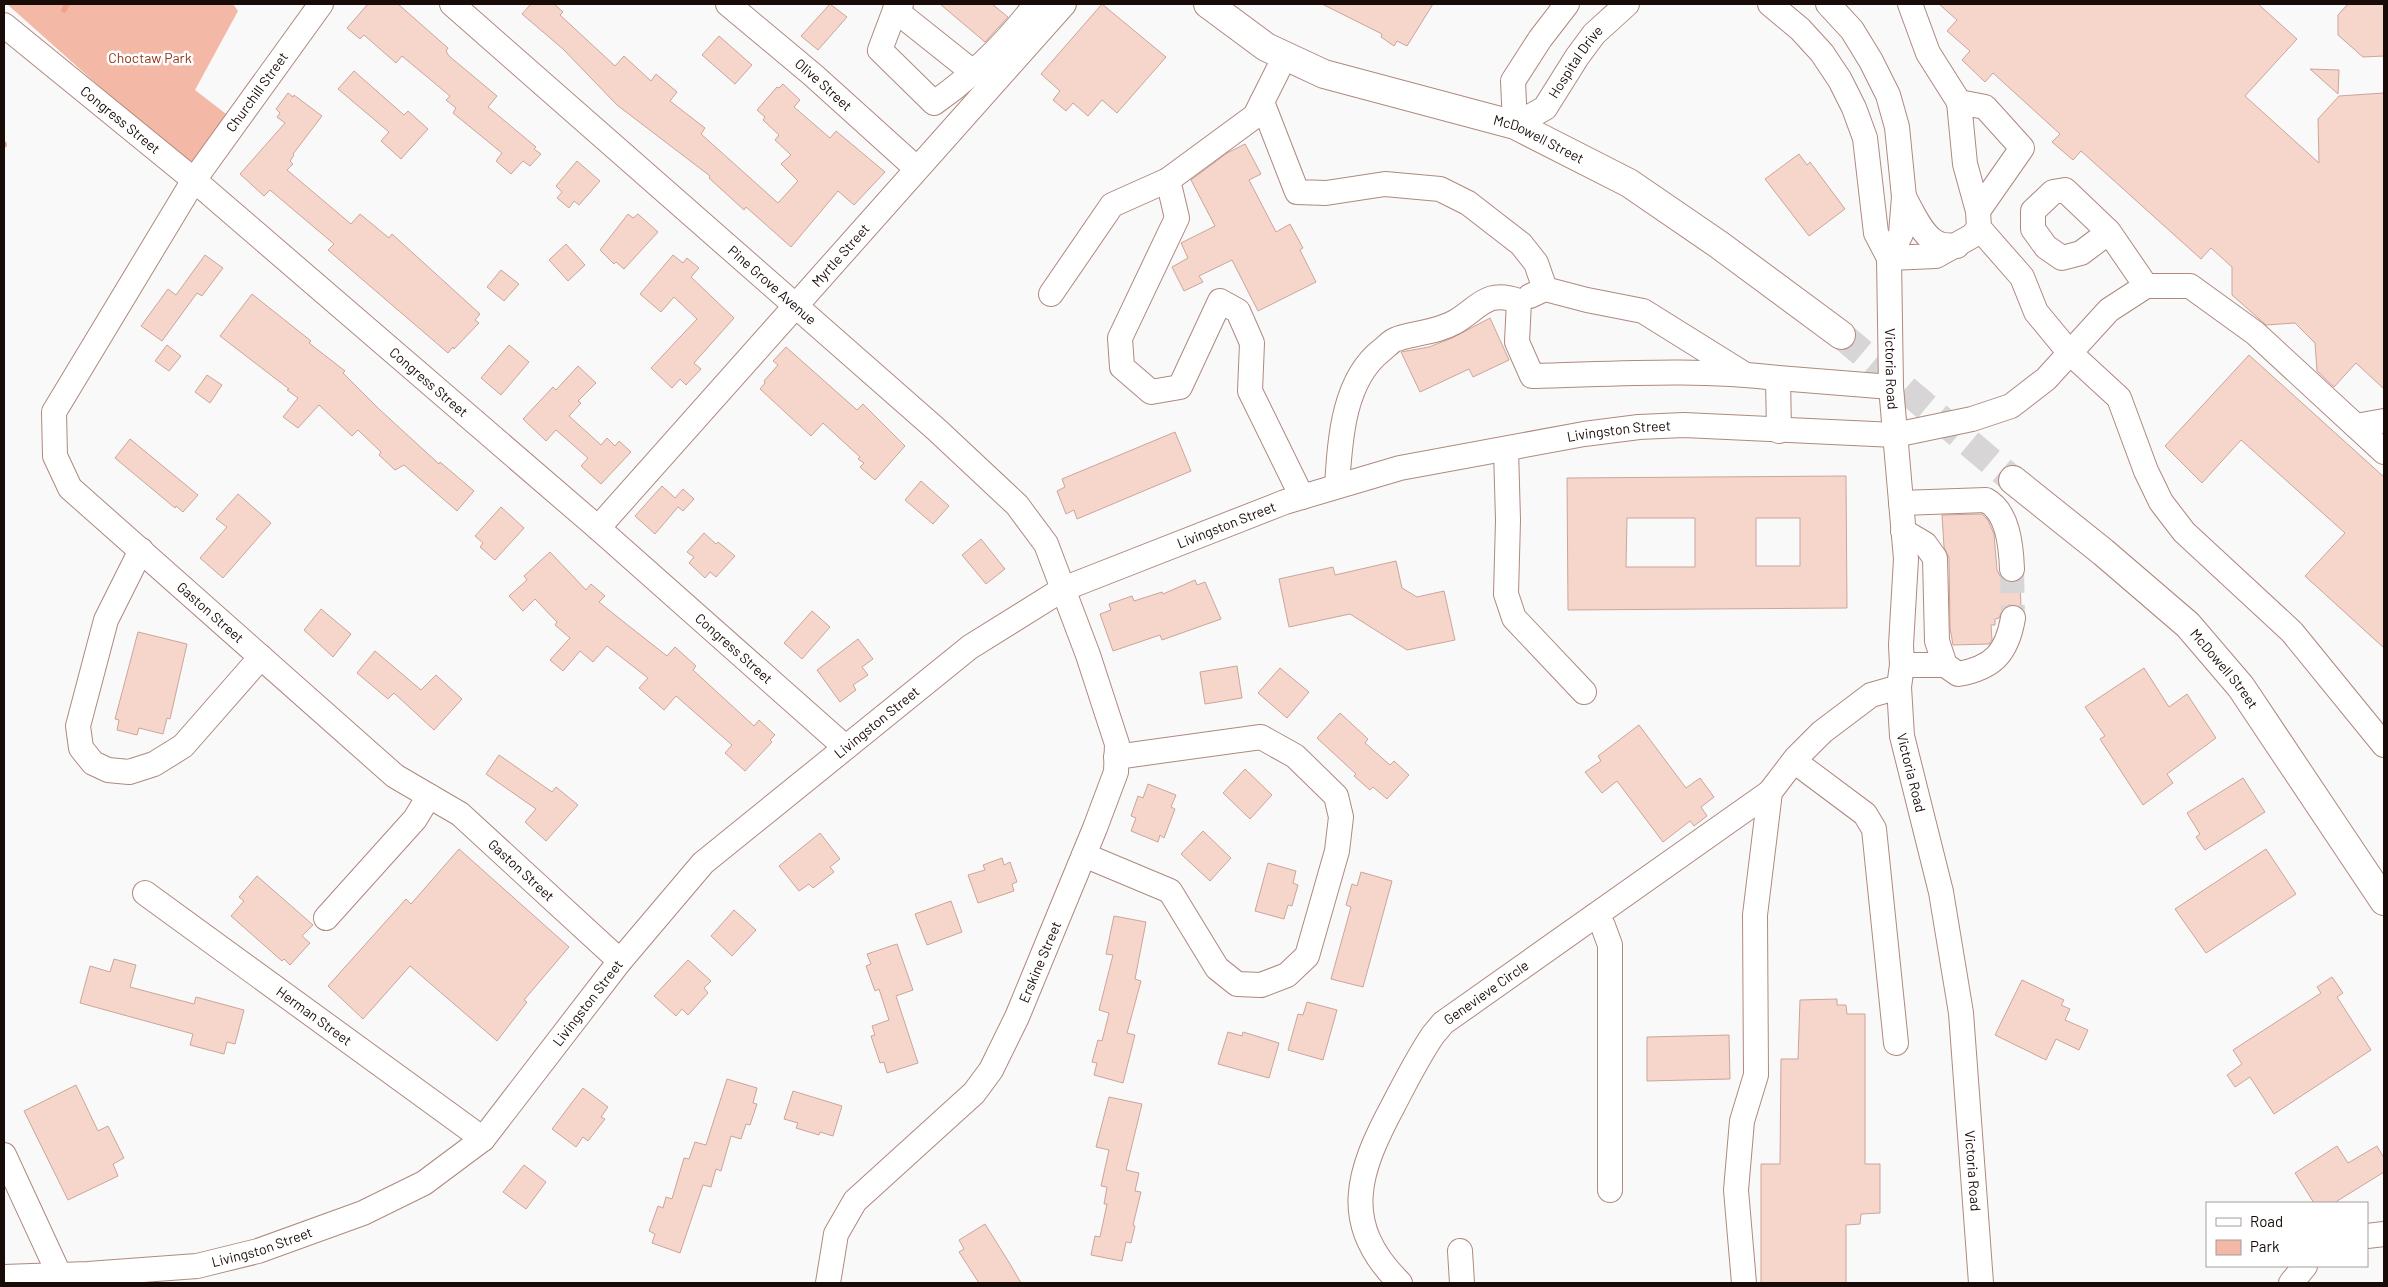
<svg xmlns="http://www.w3.org/2000/svg" width="2388" height="1287" font-family="Barlow,sans-serif">
  <style>
    .green { fill: #f3b8a6 }
    .lines { fill: none; stroke-linecap: round; stroke-linejoin: round }
    .stream { stroke: #f1a38a; stroke-width: 5.5 }
    .building { fill: #f6d5ca; stroke: #cca599; fill-rule: evenodd }
    .minor-tunnel { stroke: #d7d5d5; stroke-width: 24; stroke-dasharray: 24 12; stroke-linecap: butt }
    .major-tunnel { stroke: #d7d5d5; stroke-width: 28; stroke-dasharray: 28 14; stroke-linecap: butt }
    .minor-casing { stroke: #af897e; stroke-width: 26 }
    .major-casing { stroke: #af897e; stroke-width: 30 }
    .minor { stroke: #fff; stroke-width: 24 }
    .major { stroke: #fff; stroke-width: 28 }
    .labels { text-anchor: middle; stroke-width: 5; stroke-linejoin: round; paint-order: stroke }
    .park-label { font-size: 14px; fill: #903516; stroke: #fff }
    .street-label { font-size: 14px; fill: #190c08; stroke: #fff }
  </style>
  <rect width="100%" height="100%" fill="#f9f9f9"/>
  <!-- green -->
  <path class="green" d="M7,4H233L238,11L195,90L230,117L197,162L183,161Z"/>
  <g class="lines">
    <!-- stream -->
    <g class="stream">
      <path d="M64,10L67,4"/>
      <path d="M4,145V144"/>
    </g>
  </g>
  <!-- building -->
  <g class="building">
    <path d="M368,4H398L448,48L446,51L449,56L497,96L488,107L536,147L534,149L541,154L530,166L523,161L511,174L496,161L502,153L453,113L456,108L446,100L450,96L402,56L396,63L364,35L360,39L347,28Z"/>
    <path d="M531,4H554L563,12L560,15L615,66L624,56L651,81L656,74L677,92L670,101L705,128L701,134L778,203L798,181L781,164L791,155L775,140L779,135L763,120L765,117L757,110L777,87L779,88L783,84L800,100L794,107L830,138L836,131L885,172L854,205L838,191L791,247L746,207L744,210L709,178L710,176L617,105L563,49L522,14Z"/>
    <path d="M830,4L847,17L818,50L801,36Z"/>
    <path d="M940,4H992L1008,17L985,42Z"/>
    <path d="M1102,4L1166,57L1117,113L1102,100L1088,116L1073,103L1066,111L1053,100L1060,91L1041,74Z"/>
    <path d="M1322,4H1433L1407,46L1397,41L1394,46L1381,37L1382,34Z"/>
    <path d="M1939,4H2258L2297,39L2245,96L2319,163L2318,119L2339,96L2384,93V389L2356,363L2334,387L2317,371L2315,343L2295,323L2266,325L2232,295V267L2211,248L2201,259L2081,151L2073,160L2052,142L2060,134L1993,73L1985,82L1962,60L1970,51L1947,31L1957,20Z"/>
    <path d="M2348,4H2384V56L2363,57L2338,35V15Z"/>
    <path d="M719,36L752,65L735,84L702,55Z"/>
    <path d="M2310,69L2339,70L2338,94Z"/>
    <path d="M354,71L404,115L408,111L428,129L401,159L381,141L389,132L338,89Z"/>
    <path d="M288,93L293,97L294,95L322,116L293,154L294,155L290,161L293,164L287,170L351,224L360,214L389,238L392,234L480,314L475,320L479,323L454,349L453,347L448,353L328,250L334,244L270,190L264,196L240,174L285,123L277,117L280,113L276,109Z"/>
    <path d="M1245,144L1261,174L1249,180L1276,232L1290,224L1303,248L1300,250L1316,282L1258,311L1232,260L1199,276L1203,282L1184,291L1172,267L1188,258L1181,243L1215,226L1191,180L1227,153Z"/>
    <path d="M1799,154L1807,165L1810,162L1845,209L1809,236L1765,179Z"/>
    <path d="M577,161L600,181L579,205L574,201L569,208L557,198L562,192L556,186Z"/>
    <path d="M628,214L633,218L638,214L658,232L624,269L616,262L614,264L600,250Z"/>
    <path d="M566,244L585,265L568,281L549,260Z"/>
    <path d="M205,255L223,268L202,296L197,293L162,341L141,326L168,289L176,295Z"/>
    <path d="M673,255L683,263L687,258L699,268L691,277L734,318L694,363L701,369L686,385L680,379L672,388L651,368L697,319L674,297L661,312L640,294Z"/>
    <path d="M501,270L519,284L504,301L487,287Z"/>
    <path d="M252,294L311,341L309,343L345,371L343,373L379,409L439,464L440,462L474,491L457,511L404,465L395,470L379,455L381,452L358,430L352,436L319,405L298,428L283,417L298,398L287,390L289,389L220,336Z"/>
    <path d="M1490,318L1509,360L1473,377L1469,369L1420,392L1401,352L1429,347L1452,338Z"/>
    <path d="M167,345L181,356L169,371L155,361Z"/>
    <path d="M509,345L529,362L501,395L481,378Z"/>
    <path d="M786,347L857,410L863,404L905,446L875,480L860,467L864,463L858,459L860,457L823,423L811,436L760,389L765,383L764,381L778,365L773,361Z"/>
    <path d="M2249,355L2384,477V648L2305,576L2345,533L2241,440L2202,483L2165,446Z"/>
    <path d="M578,366L596,383L578,401L581,403L569,416L601,445L607,438L615,446L619,441L631,452L601,484L581,466L588,458L556,430L546,441L523,419L553,387L556,390Z"/>
    <path d="M207,375L222,385L210,403L195,392Z"/>
    <path d="M1175,432L1191,471L1077,519L1074,510L1066,514L1057,491L1065,487L1062,479Z"/>
    <path d="M130,439L198,495L183,512L176,506L175,508L115,458Z"/>
    <path d="M1846,476L1847,608L1568,610L1567,478ZM1627,518H1695V567H1626ZM1756,518H1800V566H1756Z"/>
    <path d="M921,481L949,506L933,524L905,500Z"/>
    <path d="M662,486L675,498L683,489L694,499L683,511L678,507L655,534L635,516Z"/>
    <path d="M238,494L271,523L223,578L200,558L227,527L216,519Z"/>
    <path d="M501,507L524,528L495,560L480,547L483,543L475,536Z"/>
    <path d="M1982,514L1988,520L1994,534L1997,570L2000,576L2005,581L2012,583L2020,580L2021,607L2009,605L2003,609L1999,618L1995,619V625H1991L1992,640L1989,644L1953,645L1950,628L1949,558L1944,547L1942,515Z"/>
    <path d="M704,533L716,544L718,542L735,556L716,577L710,572L705,578L689,563L694,557L687,552Z"/>
    <path d="M981,539L1005,569L986,584L962,555Z"/>
    <path d="M550,552L586,590L591,584L605,596L599,602L615,615L667,656L675,647L696,666L693,670L754,726L759,720L775,735L770,740L772,742L745,771L725,753L732,745L676,696L664,710L639,688L648,678L607,646L593,662L580,651L563,671L550,660L570,638L555,625L557,622L535,599L523,611L509,596L527,580L524,576Z"/>
    <path d="M1396,561L1402,588L1417,597L1444,591L1455,640L1407,650L1350,614L1289,627L1279,579L1333,567L1335,575Z"/>
    <path d="M1195,580L1197,585L1205,582L1221,619L1162,640L1160,635L1113,651L1100,614L1111,610L1109,604L1132,596L1134,601L1162,592L1163,594Z"/>
    <path d="M321,609L351,634L333,657L304,630Z"/>
    <path d="M812,611L830,627L802,659L784,643Z"/>
    <path d="M138,632L187,644L170,719L167,718L163,734L139,728L137,735L117,730L119,720L115,719Z"/>
    <path d="M858,639L873,659L862,667L868,675L853,685L856,690L840,702L817,670Z"/>
    <path d="M375,651L421,690L436,675L462,699L434,730L394,693L388,699L357,673Z"/>
    <path d="M1237,666L1242,698L1205,704L1200,672Z"/>
    <path d="M1280,668L1309,692L1287,718L1258,693Z"/>
    <path d="M2144,668L2169,707L2187,694L2216,738L2167,774L2173,783L2143,805L2100,739L2105,736L2085,707Z"/>
    <path d="M1340,713L1368,739L1365,743L1390,765L1394,761L1409,775L1387,799L1373,787L1370,790L1354,776L1356,774L1317,738Z"/>
    <path d="M1639,725L1686,788L1700,778L1714,797L1701,807L1707,816L1694,826L1690,821L1663,842L1617,781L1602,793L1585,772L1601,761L1598,756Z"/>
    <path d="M499,755L552,792L556,787L578,805L546,841L525,822L536,809L486,774Z"/>
    <path d="M1245,769L1272,795L1250,819L1223,793Z"/>
    <path d="M2243,778L2265,812L2205,850L2196,837L2200,834L2187,813Z"/>
    <path d="M1148,784L1176,795L1171,807L1175,809L1164,838L1160,835L1158,842L1131,831L1136,818L1131,816L1138,796L1143,798Z"/>
    <path d="M1203,831L1231,858L1210,881L1181,854Z"/>
    <path d="M820,833L840,859L830,867L834,872L813,888L809,884L799,891L779,866Z"/>
    <path d="M459,849L569,947L524,1000L527,1002L497,1041L410,966L363,1019L328,986L406,899L411,904Z"/>
    <path d="M2266,849L2296,894L2206,953L2175,909Z"/>
    <path d="M1002,858L1004,865L1010,862L1017,882L1012,884L1014,891L978,903L968,875L985,870L983,865Z"/>
    <path d="M1268,863L1296,871L1293,883L1298,885L1292,906L1288,905L1284,919L1255,911Z"/>
    <path d="M1361,872L1392,881L1363,987L1331,979L1351,907L1346,905L1352,884L1357,886Z"/>
    <path d="M257,876L313,925L302,936L310,943L290,965L284,959L282,961L231,916L244,901L239,897Z"/>
    <path d="M951,901L962,932L927,945L915,914Z"/>
    <path d="M734,910L756,930L732,956L711,936Z"/>
    <path d="M1114,916L1146,922L1135,979L1141,981L1127,1033L1135,1035L1123,1083L1094,1075L1097,1063L1092,1062L1098,1040L1102,1041L1109,1013L1099,1010L1113,955L1106,954Z"/>
    <path d="M897,944L913,990L896,996L918,1063L887,1073L884,1062L880,1063L871,1036L875,1035L872,1026L889,1020L879,989L875,991L866,966L871,964L867,954Z"/>
    <path d="M114,959L136,965L130,987L194,1004L196,997L244,1010L235,1044L227,1042L224,1054L190,1045L193,1034L80,1003L90,966L110,972Z"/>
    <path d="M688,960L711,981L704,988L708,993L688,1015L682,1009L676,1016L654,996Z"/>
    <path d="M2332,977L2343,993L2337,997L2371,1050L2274,1114L2250,1077L2235,1087L2227,1075L2242,1064L2233,1050L2321,993L2317,987Z"/>
    <path d="M2022,980L2064,1000L2061,1005L2070,1009L2065,1020L2088,1030L2079,1050L2056,1039L2046,1060L1995,1035Z"/>
    <path d="M1837,999V1005H1846L1847,1014H1865V1164H1880V1213L1861,1214L1860,1224L1846,1225V1283H1761V1164H1780L1781,1059H1798L1800,1000Z"/>
    <path d="M1307,1002L1337,1010L1323,1060L1288,1050L1298,1014L1303,1015Z"/>
    <path d="M1228,1032L1242,1036L1243,1032L1279,1043L1269,1078L1218,1064Z"/>
    <path d="M1729,1035L1730,1079L1647,1081V1037Z"/>
    <path d="M727,1079L757,1088L753,1103L757,1104L750,1125L746,1124L741,1139L731,1136L721,1171L716,1169L711,1187L703,1185L680,1253L652,1243L655,1234L649,1231L658,1206L663,1208L666,1197L672,1199L684,1158L689,1159L695,1142L706,1145Z"/>
    <path d="M76,1085L98,1131L108,1126L124,1158L113,1164L118,1176L68,1200L24,1111Z"/>
    <path d="M583,1088L608,1107L601,1117L605,1119L588,1141L583,1137L576,1147L552,1129Z"/>
    <path d="M793,1091L842,1106L833,1136L820,1132L819,1135L796,1128L798,1123L784,1119Z"/>
    <path d="M1109,1097L1142,1104L1126,1170L1139,1173L1135,1191L1141,1192L1133,1225L1135,1226L1131,1243L1126,1242L1122,1261L1091,1255L1095,1236L1100,1237L1107,1204H1104L1107,1187L1101,1186L1109,1150L1096,1147Z"/>
    <path d="M2337,1146L2348,1163L2377,1146L2384,1158V1172L2334,1203H2314L2295,1173Z"/>
    <path d="M524,1165L546,1182L526,1209L503,1192Z"/>
    <path d="M985,1224L1010,1264L1021,1283H979L959,1252L964,1249L959,1240Z"/>
  </g>
  <g class="lines">
    <!-- minor-tunnel -->
    <path class="minor-tunnel" d="M2012,569L2013,618"/>
    <!-- major-tunnel -->
    <path class="major-tunnel" d="M1841,335L2013,480"/>
    <!-- minor casing -->
    <g class="minor-casing">
      <g id="minor">
        <path id="s1" d="M321,4L194,180L54,412L55,456L70,488L395,776L460,814L620,961"/>
        <path id="s2" d="M452,4L937,430L1017,505L1046,544L1088,655L1117,744L1116,772L1095,828L1017,1017L991,1070L974,1093L855,1201L836,1234L828,1283"/>
        <path id="s3" d="M728,4L813,75L916,168"/>
        <path d="M901,4L895,10L880,50L934,103C974,75 1007,42 1036,4"/>
        <path id="s4" d="M1567,4L1540,39L1513,81L1515,125L1545,108L1577,57L1594,34L1627,4"/>
        <path id="s5" d="M1770,4L1800,29L1822,53L1840,80L1854,108L1865,138L1876,233L1889,258L1891,387L1906,559L1901,645L1902,665L1899,687L1902,736L1941,892L1961,1013L1981,1283"/>
        <path d="M1828,4L1852,30L1871,61L1888,95L1897,127L1904,197L1901,234L1889,258"/>
        <path d="M1910,4L1928,53L1959,102"/>
        <path d="M895,10L974,73"/>
        <path id="s6" d="M4,25L194,180L598,528L845,747"/>
        <path d="M1262,102L1297,192L1326,193L1385,184L1440,189L1468,203L1521,244L1536,263L1545,289"/>
        <path d="M1168,180L1177,218L1120,338L1122,367L1151,392L1180,387L1220,301L1238,311L1252,343L1250,391L1302,497"/>
        <path d="M1904,197C1912,211 1923,239 1940,244C1945,246 1952,245 1957,246"/>
        <path d="M1978,211L1965,164L1959,102L1985,107L2022,148L1978,211L1979,228"/>
        <path d="M2109,232L2081,253L2062,258L2046,247L2033,229V211L2053,192L2065,190L2109,232L2146,286"/>
        <path d="M1889,258L1936,256L1972,236L1979,228L2022,277L2036,312L2069,352L2119,398L2146,471L2161,502L2184,532L2292,632L2384,745"/>
        <path d="M1051,294L1112,205L1168,180L1255,116L1285,56"/>
        <path d="M1530,296L1545,289L1587,300L1643,311L1744,374"/>
        <path d="M1778,378L1891,387"/>
        <path d="M2356,426L2384,421"/>
        <path d="M1506,449L1508,520L1506,594L1514,618L1584,692"/>
        <path d="M1337,486C1340,440 1343,380 1382,350C1387,346 1392,340 1397,339C1418,332 1435,333 1455,322C1480,307 1487,289 1519,301L1517,342L1532,376C1614,374 1696,368 1778,378L1779,431"/>
        <path d="M1901,503L1986,500C2008,512 2011,545 2012,569"/>
        <path id="s7" d="M598,528L1064,4"/>
        <path d="M1903,531L1925,544L1935,558L1937,641L1945,665"/>
        <path d="M141,550L106,620L78,726L81,748L93,763L108,770L129,772L154,764L183,746L261,657"/>
        <path d="M1902,665H1945L1958,674C1993,668 2007,653 2013,618"/>
        <path d="M1794,761L1865,814L1874,829L1896,1043"/>
        <path d="M1084,855L1170,891L1217,968L1237,984L1261,985L1287,975L1307,956L1337,851L1341,817L1336,796L1295,756L1261,737L1116,757"/>
        <path id="s8" d="M145,893L483,1139"/>
        <path d="M1596,915L1603,926L1610,945V1190"/>
        <path d="M326,918L415,819L429,796"/>
        <path d="M4,1155L59,1274"/>
        <path d="M2367,1236L2384,1234"/>
        <path d="M1460,1251L1462,1283"/>
        <path id="s9" d="M4,1277L88,1274L197,1266L258,1251L363,1213L424,1183L483,1139L620,961L703,863L970,647L1063,589L1285,502L1400,468L1584,434L1639,427L1684,425L1895,435L1972,419L2011,406L2046,379L2109,310L2146,286H2190L2255,333L2384,452"/>
        <path id="s10" d="M1400,1283C1339,1223 1358,1171 1394,1104C1406,1081 1418,1057 1433,1035L1443,1023L1770,792"/>
        <path d="M1744,1283L1736,1190L1742,1121L1756,1075L1755,915L1770,792L1796,758L1822,732L1871,695L1899,687"/>
        <path d="M2291,1283L2305,1266"/>
      </g>
    </g>
    <!-- major casing -->
    <g class="major-casing">
      <g id="major">
        <path id="s11" d="M1208,4L1266,47L1324,74L1515,125L1629,183L1718,244L1841,335"/>
        <path id="s12" d="M2013,480L2103,552L2188,625L2241,687L2384,901"/>
      </g>
    </g>
    <!-- minor -->
    <use href="#minor" class="minor"/>
    <!-- major -->
    <use href="#major" class="major"/>
  </g>
  <g class="labels">
    <!-- park labels -->
    <g class="park-label">
      <text x="150" y="63">Choctaw Park</text>
    </g>
    <!-- street labels -->
    <g class="street-label">
      <text dy="5" stroke="none"><textPath href="#s4" startOffset="228">Hospital Drive</textPath></text>
      <text dy="5" stroke="none"><textPath href="#s3" startOffset="125">Olive Street</textPath></text>
      <text transform="translate(257 92) rotate(-54)" y="5">Churchill Street</text>
      <text dy="5" stroke="none"><textPath href="#s6" startOffset="150">Congress Street</textPath></text>
      <text dy="5" stroke="none"><textPath href="#s11" startOffset="361">McDowell Street</textPath></text>
      <text dy="5" stroke="none"><textPath href="#s7" startOffset="365">Myrtle Street</textPath></text>
      <text dy="5" stroke="none"><textPath href="#s2" startOffset="426">Pine Grove Avenue</textPath></text>
      <text dy="5" stroke="none"><textPath href="#s5" startOffset="402">Victoria Road</textPath></text>
      <text dy="5" stroke="none"><textPath href="#s6" startOffset="555">Congress Street</textPath></text>
      <text dy="5" stroke="none"><textPath href="#s9" startOffset="1896">Livingston Street</textPath></text>
      <text dy="5" stroke="none"><textPath href="#s9" startOffset="1491">Livingston Street</textPath></text>
      <text dy="5" stroke="none"><textPath href="#s1" startOffset="755">Gaston Street</textPath></text>
      <text dy="5" stroke="none"><textPath href="#s6" startOffset="960">Congress Street</textPath></text>
      <text dy="5" stroke="none"><textPath href="#s12" startOffset="284">McDowell Street</textPath></text>
      <text dy="5" stroke="none"><textPath href="#s9" startOffset="1086">Livingston Street</textPath></text>
      <text dy="5" stroke="none"><textPath href="#s5" startOffset="808">Victoria Road</textPath></text>
      <text dy="5" stroke="none"><textPath href="#s1" startOffset="1160">Gaston Street</textPath></text>
      <text transform="translate(1040 962) rotate(-67)" y="5">Erskine Street</text>
      <text dy="5" stroke="none"><textPath href="#s10" startOffset="345">Genevieve Circle</textPath></text>
      <text dy="5" stroke="none"><textPath href="#s9" startOffset="681">Livingston Street</textPath></text>
      <text dy="5" stroke="none"><textPath href="#s8" startOffset="209">Herman Street</textPath></text>
      <text dy="5" stroke="none"><textPath href="#s5" startOffset="1212">Victoria Road</textPath></text>
      <text dy="5" stroke="none"><textPath href="#s9" startOffset="261">Livingston Street</textPath></text>
    </g>
  </g>
  <!-- border -->
  <rect width="2388" height="1287" fill="none" stroke="#190c08" stroke-width="10"/>
  <!-- legend -->
  <rect x="2206" y="1202" width="162" height="65" fill="#ffffff" stroke="#a39e9c"/>
  <rect x="2216" y="1218" width="25" height="8" fill="#ffffff" stroke="#a39e9c"/>
  <text x="2250" y="1227" font-size="15" fill="#190c08">Road</text>
  <rect x="2216" y="1240" width="25" height="15" fill="#f3b8a6" stroke="#a39e9c"/>
  <text x="2250" y="1252" font-size="15" fill="#190c08">Park</text>
</svg>
